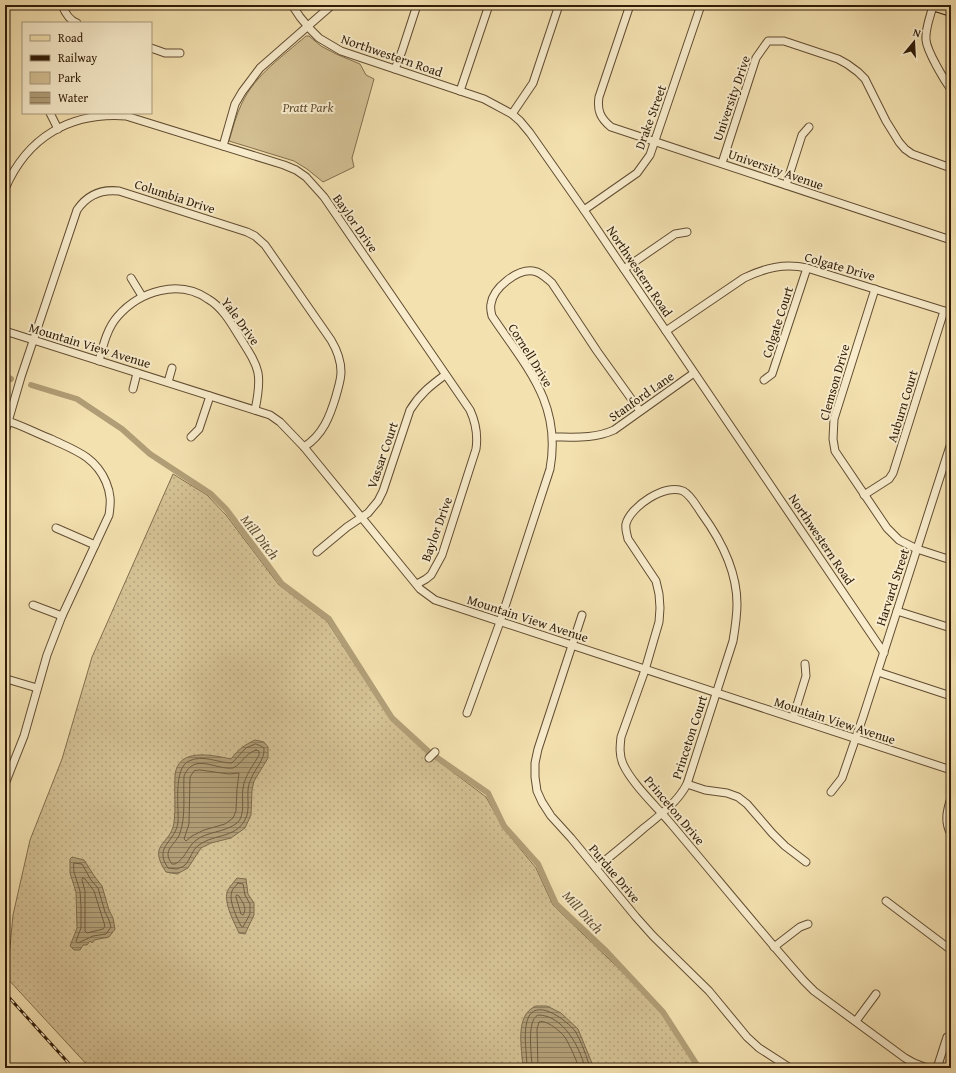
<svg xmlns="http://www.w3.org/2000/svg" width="956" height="1073" font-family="'Gentium Book Plus',serif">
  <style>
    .grass { fill: url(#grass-dots); stroke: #826e4e }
    .park { fill: #d3c093; stroke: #826e4e }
    .water { fill: url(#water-rules); stroke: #7d6a4b }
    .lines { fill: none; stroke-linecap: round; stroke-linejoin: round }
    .shore { stroke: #705d40; stroke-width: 1 }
    .canal { stroke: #b19e77; stroke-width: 6 }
    .minor-casing { stroke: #614d32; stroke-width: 9 }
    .major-casing { stroke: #301c08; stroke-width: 10 }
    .minor { stroke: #f8eccc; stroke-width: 7 }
    .major { stroke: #f4e1b0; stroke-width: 8 }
    .rail-casing { stroke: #301c08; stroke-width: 3 }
    .rail { stroke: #f8eccc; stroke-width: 1.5; stroke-dasharray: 4.5; stroke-linecap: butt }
    .labels { text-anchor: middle; stroke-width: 4; stroke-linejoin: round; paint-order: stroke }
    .street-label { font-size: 13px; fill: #301c08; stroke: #f8eccc }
    .park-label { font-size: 13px; font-style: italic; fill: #614d32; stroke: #f8eccc }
    .water-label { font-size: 14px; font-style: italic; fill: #645034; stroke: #f8eccc }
  </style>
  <defs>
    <pattern id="grass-dots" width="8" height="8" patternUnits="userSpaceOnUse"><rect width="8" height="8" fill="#d3c093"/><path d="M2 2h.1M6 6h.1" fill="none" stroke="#b5a47d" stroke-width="1.8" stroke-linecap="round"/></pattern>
    <pattern id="water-rules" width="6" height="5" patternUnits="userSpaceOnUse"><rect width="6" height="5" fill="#b19e77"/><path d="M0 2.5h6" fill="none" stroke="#908060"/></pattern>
  </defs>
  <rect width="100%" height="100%" fill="#f4e1b0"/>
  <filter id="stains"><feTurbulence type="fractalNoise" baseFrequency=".005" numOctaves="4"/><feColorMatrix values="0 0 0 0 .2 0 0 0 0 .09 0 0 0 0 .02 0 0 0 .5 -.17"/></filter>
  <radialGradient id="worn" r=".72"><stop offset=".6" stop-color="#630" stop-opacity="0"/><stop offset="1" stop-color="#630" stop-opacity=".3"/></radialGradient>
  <!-- grass -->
  <path class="grass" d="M173,474L207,495L226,515L279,585L327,621L389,717L425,751L486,797L504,829L536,868L553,905L636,985L666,1018L697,1068H90L7,978L13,915L30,840L62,759L92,657Z"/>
  <!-- park -->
  <path class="park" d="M306,36H309L321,46L336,54L360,64L366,75L374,79L352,158L354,167L323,182L307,169L294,161L229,141C233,128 236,115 242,103C255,75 283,56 306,36Z"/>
  <!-- water -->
  <g class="water">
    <path d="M255,740L264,742L268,747V758L254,781L252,790L251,815L245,828L231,838L211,843L201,848L188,868L177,874L166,872C147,843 170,846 174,823C176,808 174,791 175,776C177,747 212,755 231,759C238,750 244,745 255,740Z"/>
    <path d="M72,857L84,860L95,877L102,886L109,910L113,918L115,929L109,937L94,940L92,943L90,941L87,945H83L80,950H74L70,946L77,928L76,892L70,873V859Z"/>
    <path d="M237,878L246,879L248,894L254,903V915L245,934L239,933C234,922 224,904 227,892C229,887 234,882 237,878Z"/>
    <path d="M536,1006H547L561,1013L578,1029L594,1068H523C522,1049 514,1015 536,1006Z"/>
  </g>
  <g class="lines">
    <!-- shore -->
    <g class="shore">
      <path d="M256,744L261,746L264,748C265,760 255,768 251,779C245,790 250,804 247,815C239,839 215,833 199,845C192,849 191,859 185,865C183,867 179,868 177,869L168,868C153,846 176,842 178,822C179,807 173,768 189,761C203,754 218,763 232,763L246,748Z"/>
      <path d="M256,750L259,751V755C253,766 245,775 243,788C241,799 246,815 237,823C224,833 207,831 195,841C187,848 185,859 175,864H172C161,849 176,845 180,833C186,816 183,795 184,776C194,752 215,770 233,768C243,763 243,755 256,750Z"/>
      <path d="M200,770L229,774L239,773L237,789L236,811L233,818L225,824L204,830L192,836L186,841L184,839L189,824L190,777L194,771Z"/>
      <path d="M74,863L82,864L91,880L98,888L105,912L109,920L111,927L106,934L93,936L78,943L76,941L81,928V907L80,891L74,872Z"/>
      <path d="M83,878L85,879L94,891L105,926L103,929L87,933L85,931V891L82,880Z"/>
      <path d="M238,883L243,884L245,895L250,904V914L243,927L241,926C237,918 228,900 232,891C233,888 236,886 238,883Z"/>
      <path d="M237,895L239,896C242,902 248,908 243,915L241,914L236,897Z"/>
      <path d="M527,1068C527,1053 522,1029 529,1016C539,999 567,1021 575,1031C580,1038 588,1060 590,1068"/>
      <path d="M532,1068C532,1055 526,1021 538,1015C563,1015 580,1047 585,1068"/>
      <path d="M538,1068L537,1029L539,1022C546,1019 562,1032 566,1039C571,1048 576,1059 579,1068"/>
    </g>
    <!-- canal -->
    <g class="canal">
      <path d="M5,376L11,379"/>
      <path d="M31,385L77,399L122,429L150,454L211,494L226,509L282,584L329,619L392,718L429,752"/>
      <path d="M436,757L488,793L504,826L538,864L556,904L606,951L663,1012L699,1068"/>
    </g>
    <!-- minor casing -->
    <g class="minor-casing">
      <g id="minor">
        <path d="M62,5C65,13 69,20 77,23"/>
        <path d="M292,5L300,17L310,29L319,38L341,51L484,99L512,114L520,121L530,133L584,210L884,653"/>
        <path d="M630,5L599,97C597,110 600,118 611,127L951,240"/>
        <path d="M933,6C930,17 925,29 926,40C927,51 944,80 951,89"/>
        <path d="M151,48L165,53H180"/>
        <path d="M395,69L402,51L417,5"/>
        <path d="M460,91L489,5"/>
        <path d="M50,113L58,129"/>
        <path d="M512,114L533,83L559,5"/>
        <path d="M223,146L235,104L242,92L260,68L332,5"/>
        <path d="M722,163L756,58L768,41H784L838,59L847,64L858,72L865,79L886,121L899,142L905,149L912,154L951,168"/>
        <path d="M786,185L802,135L809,127"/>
        <path d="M5,189C27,137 70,112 126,116L284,165L296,170L306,177L324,197L470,410C476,423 478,435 476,449L442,555L431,575L426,579L417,584"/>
        <path d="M584,210L637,173L650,155L701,5"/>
        <path d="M624,269L675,234L687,232"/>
        <path d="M131,278L142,296"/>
        <path d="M875,289L834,419L833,439L835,451L887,528L899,540L917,549L951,560"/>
        <path d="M5,331L270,415L280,422L304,447L420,589L435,600L951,770"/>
        <path d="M666,331L744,278C765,268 784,263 807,268L951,313"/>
        <path d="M99,361C103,346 107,328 118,316C140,291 179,279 208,299C222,307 231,323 239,336C259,368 263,372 255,410"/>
        <path d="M764,380L772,374L807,268"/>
        <path d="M168,382L172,368"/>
        <path d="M133,389L137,373"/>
        <path d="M5,420C21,425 36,433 51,439C74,450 95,456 106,482C111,494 111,502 109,515L62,616L47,655L24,736L5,784"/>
        <path d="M5,432L21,377L77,210C87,195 101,189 119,191L247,232L255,236L265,245L331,340C337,350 341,360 341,372C341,380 338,388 336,396C330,416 323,435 304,447"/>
        <path d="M191,437L199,429L210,396"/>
        <path d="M553,437C574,437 594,439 614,430L694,373"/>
        <path d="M864,495L889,479L893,473L944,311"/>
        <path d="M56,528L95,545"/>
        <path d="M317,552L347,527L368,513L378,501L383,491L410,410C420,394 430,386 445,375"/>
        <path d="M33,605L62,616"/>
        <path d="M897,611L951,628"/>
        <path d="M582,615L538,749L535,763V777L537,791L542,802L551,816L571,838L636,917L653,936L709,991L747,1037L759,1048L790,1068"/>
        <path d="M878,672L951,696"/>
        <path d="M10,680L37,688"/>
        <path d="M467,713L500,622L550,469C562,403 526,367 492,316C491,312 490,308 491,304C493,288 517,269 533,271C541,272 546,278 552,283L597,351L640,411"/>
        <path d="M793,718L806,676L805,664"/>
        <path d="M429,758L435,752"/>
        <path d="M687,784L705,790L727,793L738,797L747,804L772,833L785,846L806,862"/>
        <path d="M831,792L842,778L863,717L951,443"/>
        <path d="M951,798C947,810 944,822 951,834"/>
        <path d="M596,868C612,855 628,842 644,828C660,815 677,803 687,784L733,641C735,629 737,617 737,604C737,572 721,540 702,514C697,507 691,495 683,491C665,483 630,507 626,524C625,529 627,534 628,539L656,581L659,594L660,608L659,622L645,670L621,737C620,746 619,755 623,764C632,784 658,808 672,825C716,877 759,930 804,981L814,991L905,1058L914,1063L927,1068"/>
        <path d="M886,901L951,950"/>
        <path d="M774,947L800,927L808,924"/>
        <path d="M856,1021L876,994"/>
        <path d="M937,1068L947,1037"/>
      </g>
    </g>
    <!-- major casing -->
    <g class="major-casing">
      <path id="major" d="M929,5L951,12"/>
    </g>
    <!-- minor -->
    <use href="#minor" class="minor"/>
    <!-- major -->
    <use href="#major" class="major"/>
    <!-- rail casing -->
    <g class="rail-casing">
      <path id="rail" d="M5,993L73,1068"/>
    </g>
    <!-- rail -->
    <use href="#rail" class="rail"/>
  </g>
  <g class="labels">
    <!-- street labels -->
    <g class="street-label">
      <text transform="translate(392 55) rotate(19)" y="5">Northwestern Road</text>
      <text transform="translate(731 98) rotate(-71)" y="5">University Drive</text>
      <text transform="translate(650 117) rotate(-70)" y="5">Drake Street</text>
      <text transform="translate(776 169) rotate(19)" y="5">University Avenue</text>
      <text transform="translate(175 196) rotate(18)" y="5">Columbia Drive</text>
      <text transform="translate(356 223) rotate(55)" y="5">Baylor Drive</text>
      <text transform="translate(840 266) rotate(16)" y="5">Colgate Drive</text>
      <text transform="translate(640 271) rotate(56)" y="5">Northwestern Road</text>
      <text transform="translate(241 321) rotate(54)" y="5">Yale Drive</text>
      <text transform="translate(777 322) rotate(-72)" y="5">Colgate Court</text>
      <text transform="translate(90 345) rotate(17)" y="5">Mountain View Avenue</text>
      <text transform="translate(531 355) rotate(58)" y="5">Cornell Drive</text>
      <text transform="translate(834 382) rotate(-74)" y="5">Clemson Drive</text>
      <text transform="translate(641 396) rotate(-35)" y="5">Stanford Lane</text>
      <text transform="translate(902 406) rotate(-73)" y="5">Auburn Court</text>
      <text transform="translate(382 455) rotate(-71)" y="5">Vassar Court</text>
      <text transform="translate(436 529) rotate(-70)" y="5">Baylor Drive</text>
      <text transform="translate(822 539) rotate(56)" y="5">Northwestern Road</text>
      <text transform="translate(892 587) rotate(-72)" y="5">Harvard Street</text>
      <text transform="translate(528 618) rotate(18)" y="5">Mountain View Avenue</text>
      <text transform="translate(835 720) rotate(18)" y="5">Mountain View Avenue</text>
      <text transform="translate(689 737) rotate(-72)" y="5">Princeton Court</text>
      <text transform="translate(675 810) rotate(50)" y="5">Princeton Drive</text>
      <text transform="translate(615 873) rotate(50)" y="5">Purdue Drive</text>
    </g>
    <!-- park labels -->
    <g class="park-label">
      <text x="308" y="112">Pratt Park</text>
    </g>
    <!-- water labels -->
    <g class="water-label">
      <text transform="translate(260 537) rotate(52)" y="5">Mill Ditch</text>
      <text transform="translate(583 912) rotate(48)" y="5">Mill Ditch</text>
    </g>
  </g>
  <!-- margin -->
  <rect width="956" height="1073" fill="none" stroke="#f4e1b0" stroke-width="20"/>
  <rect x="6" y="6" width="944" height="1061" fill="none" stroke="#301c08" stroke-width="2"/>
  <rect x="10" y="10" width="936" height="1053" fill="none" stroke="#301c08"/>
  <!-- legend -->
  <rect x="22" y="22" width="130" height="92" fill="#f8eccc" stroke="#a8997e"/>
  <rect x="30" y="35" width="20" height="6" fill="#f4e1b0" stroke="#a8997e"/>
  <text x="58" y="42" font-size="12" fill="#301c08">Road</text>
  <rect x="30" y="55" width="20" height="6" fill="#301c08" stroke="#a8997e"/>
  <text x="58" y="62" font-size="12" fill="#301c08">Railway</text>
  <rect x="30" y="72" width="20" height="12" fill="#d3c093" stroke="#a8997e"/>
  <text x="58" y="82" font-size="12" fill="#301c08">Park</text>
  <rect x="30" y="92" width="20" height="12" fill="url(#water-rules)" stroke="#a8997e"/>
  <text x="58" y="102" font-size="12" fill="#301c08">Water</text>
  <!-- north arrow -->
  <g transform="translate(914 42) rotate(18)" stroke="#f8eccc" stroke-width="3" paint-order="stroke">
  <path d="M0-3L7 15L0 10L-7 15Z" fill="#301c08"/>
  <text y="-6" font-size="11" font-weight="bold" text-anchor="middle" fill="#301c08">N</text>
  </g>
  <rect width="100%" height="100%" filter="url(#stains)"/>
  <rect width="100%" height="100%" fill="url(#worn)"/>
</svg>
